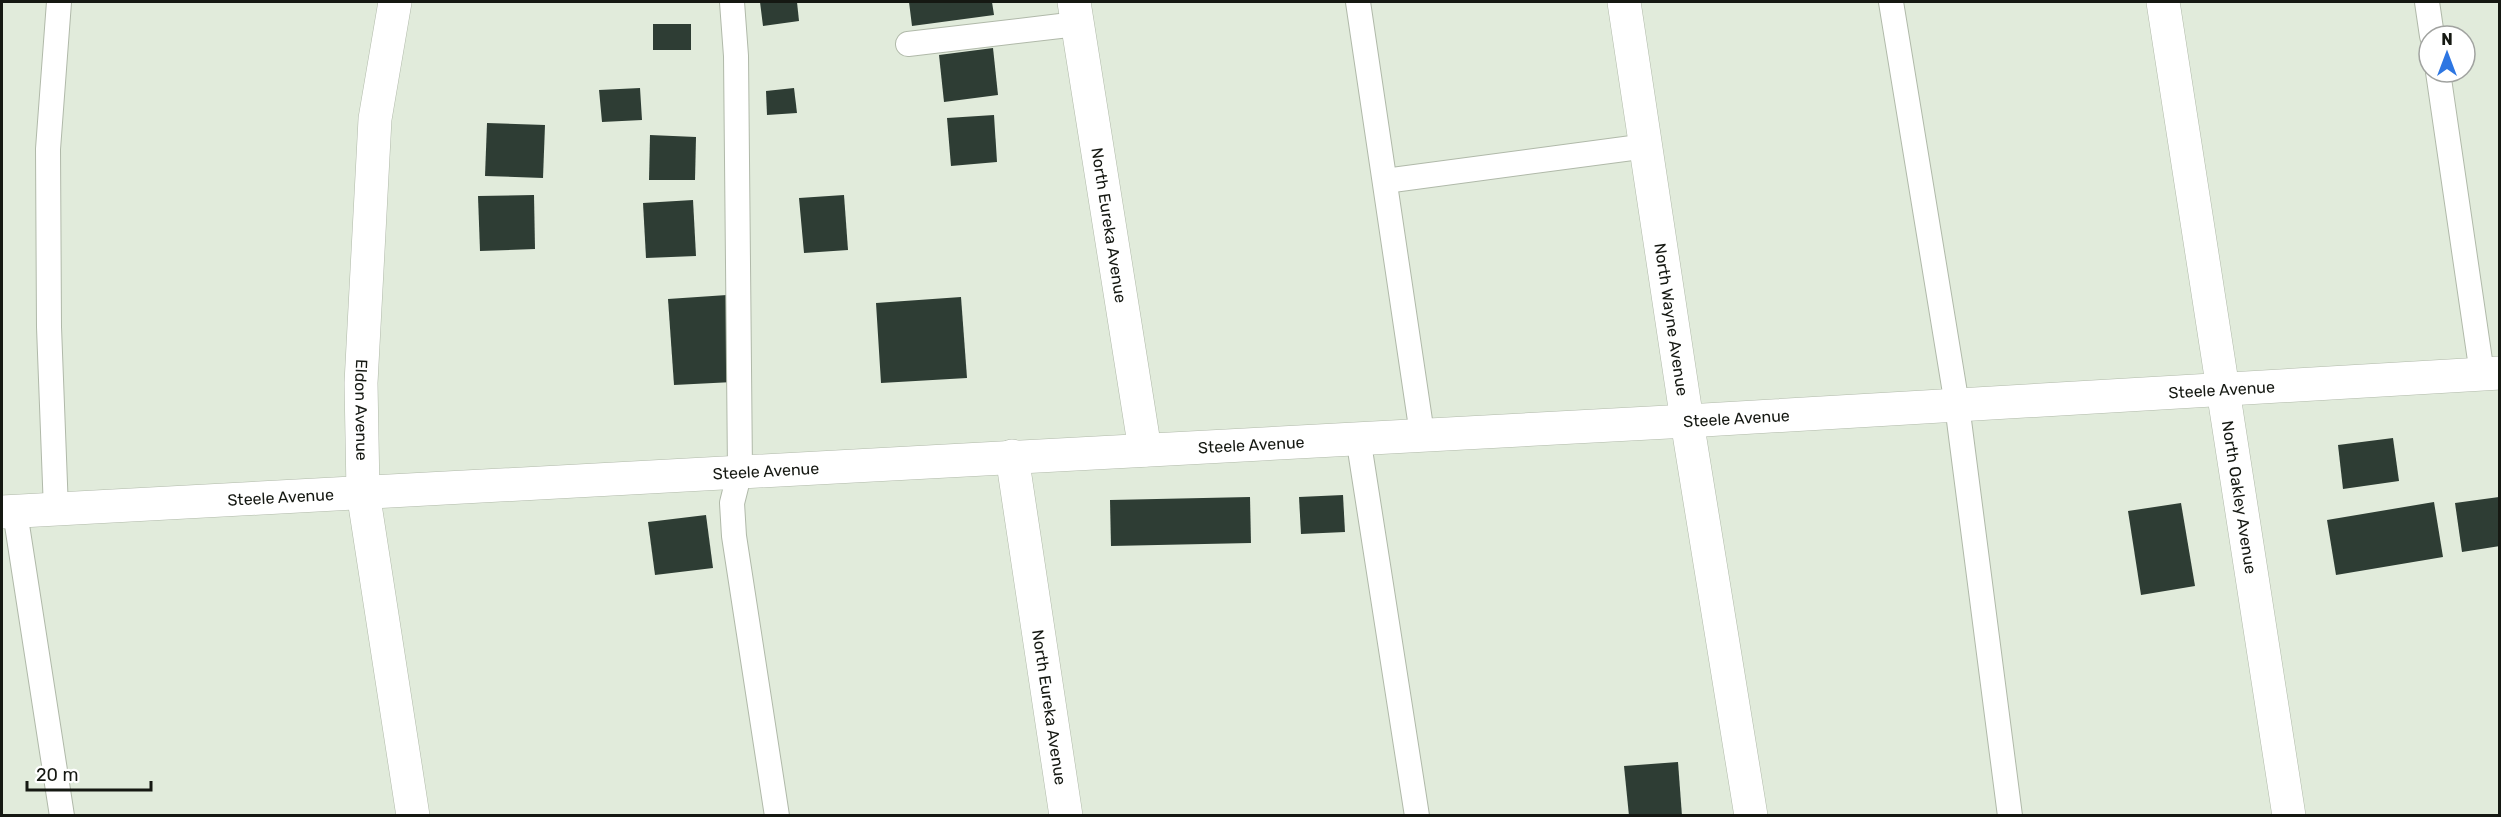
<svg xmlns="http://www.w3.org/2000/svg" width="2501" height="817" font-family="Rubik,sans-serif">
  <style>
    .building { fill: #2e3d34 }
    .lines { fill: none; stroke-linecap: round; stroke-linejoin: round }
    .service-casing { stroke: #b0b9a9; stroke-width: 26 }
    .minor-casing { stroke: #b0b9a9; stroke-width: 34 }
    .service { stroke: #fff; stroke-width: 24 }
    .minor { stroke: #fff; stroke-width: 33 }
    .labels { text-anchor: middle; stroke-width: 6; stroke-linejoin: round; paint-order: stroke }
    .street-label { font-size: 16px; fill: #151812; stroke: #fff }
  </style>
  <rect width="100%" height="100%" fill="#e1ebdb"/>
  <!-- building -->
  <g class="building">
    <path d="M760,2H797L799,21L763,26Z"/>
    <path d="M909,2H992L994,15L912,26Z"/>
    <rect x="653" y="24" width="38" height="26"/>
    <path d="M993,48L998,95L944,102L939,55Z"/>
    <path d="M640,88L642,120L602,122L599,90Z"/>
    <path d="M794,88L797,113L767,115L766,91Z"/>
    <path d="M994,115L997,162L951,166L947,118Z"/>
    <path d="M487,123L545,125L543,178L485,176Z"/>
    <path d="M650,135L696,137L695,180H649Z"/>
    <path d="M534,195L535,249L480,251L478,196Z"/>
    <path d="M844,195L848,250L804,253L799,198Z"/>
    <path d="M693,200L696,256L646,258L643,203Z"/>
    <path d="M727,295L733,382L674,385L668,299Z"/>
    <path d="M961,297L967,378L881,383L876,303Z"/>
    <path d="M2393,438L2399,481L2343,489L2338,445Z"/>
    <path d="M1343,495L1345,532L1301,534L1299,497Z"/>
    <path d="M1250,497L1251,543L1111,546L1110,500Z"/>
    <path d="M2499,497L2500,546L2462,552L2455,503Z"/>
    <path d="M2434,502L2443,557L2336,575L2327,520Z"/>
    <path d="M2181,503L2195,586L2141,595L2128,511Z"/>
    <path d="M706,515L713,568L655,575L648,522Z"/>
    <path d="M1678,762L1682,816H1629L1624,766Z"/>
  </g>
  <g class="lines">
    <!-- service casing -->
    <g class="service-casing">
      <g id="service">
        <path d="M732,2L736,56L740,471L732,503L734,536L777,816"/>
        <path d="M1358,2L1422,434"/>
        <path d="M1891,2L1957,405L2010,816"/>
        <path d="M2427,2L2432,36"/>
        <path d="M908,44L1077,24"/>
        <path d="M2438,72L2482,374"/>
        <path d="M1385,181L1647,146"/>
        <path d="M1358,437L1417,816"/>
        <path d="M56,510L49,327L48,149L59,2"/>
        <path d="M15,512L62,816"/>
      </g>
    </g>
    <!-- minor casing -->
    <g class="minor-casing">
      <g id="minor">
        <path id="s1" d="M395,2L375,119L361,383L363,492L413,816"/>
        <path id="s2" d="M1074,2L1145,450"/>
        <path id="s3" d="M1624,2L1687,421L1751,816"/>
        <path id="s4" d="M2163,2L2289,816"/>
        <path id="s5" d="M1012,456L1066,816"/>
        <path id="s6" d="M2,512L1687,421L2500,373"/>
      </g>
    </g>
    <!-- service -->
    <use href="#service" class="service"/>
    <!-- minor -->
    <use href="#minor" class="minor"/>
  </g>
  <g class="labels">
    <!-- street labels -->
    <g class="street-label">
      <text dy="6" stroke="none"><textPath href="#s2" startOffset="226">North Eureka Avenue</textPath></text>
      <text dy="6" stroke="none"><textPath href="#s3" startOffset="321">North Wayne Avenue</textPath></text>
      <text dy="6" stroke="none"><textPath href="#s6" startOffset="2223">Steele Avenue</textPath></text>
      <text dy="6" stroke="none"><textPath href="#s1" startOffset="410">Eldon Avenue</textPath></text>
      <text dy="6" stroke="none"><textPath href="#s6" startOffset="1737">Steele Avenue</textPath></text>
      <text dy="6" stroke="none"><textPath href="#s6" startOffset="1251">Steele Avenue</textPath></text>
      <text dy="6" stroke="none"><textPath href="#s6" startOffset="765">Steele Avenue</textPath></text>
      <text dy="6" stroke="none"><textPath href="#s6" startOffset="279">Steele Avenue</textPath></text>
      <text dy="6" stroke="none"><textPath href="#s4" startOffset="501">North Oakley Avenue</textPath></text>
      <text dy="6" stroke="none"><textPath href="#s5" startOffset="254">North Eureka Avenue</textPath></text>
    </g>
  </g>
  <!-- border -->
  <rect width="2501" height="817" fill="none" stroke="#151812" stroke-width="6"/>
  <!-- north arrow -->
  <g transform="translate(2447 54)"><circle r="28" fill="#ffffff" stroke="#a1a3a0" stroke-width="1.5"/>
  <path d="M0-4.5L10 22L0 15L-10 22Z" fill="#2d76e2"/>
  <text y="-9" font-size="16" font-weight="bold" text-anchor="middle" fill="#151812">N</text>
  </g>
  <!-- scale -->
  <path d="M27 781v9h124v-9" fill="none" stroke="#151812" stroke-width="3"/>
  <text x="36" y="781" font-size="18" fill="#151812" stroke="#ffffff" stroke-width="4.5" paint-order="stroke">20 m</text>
</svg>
